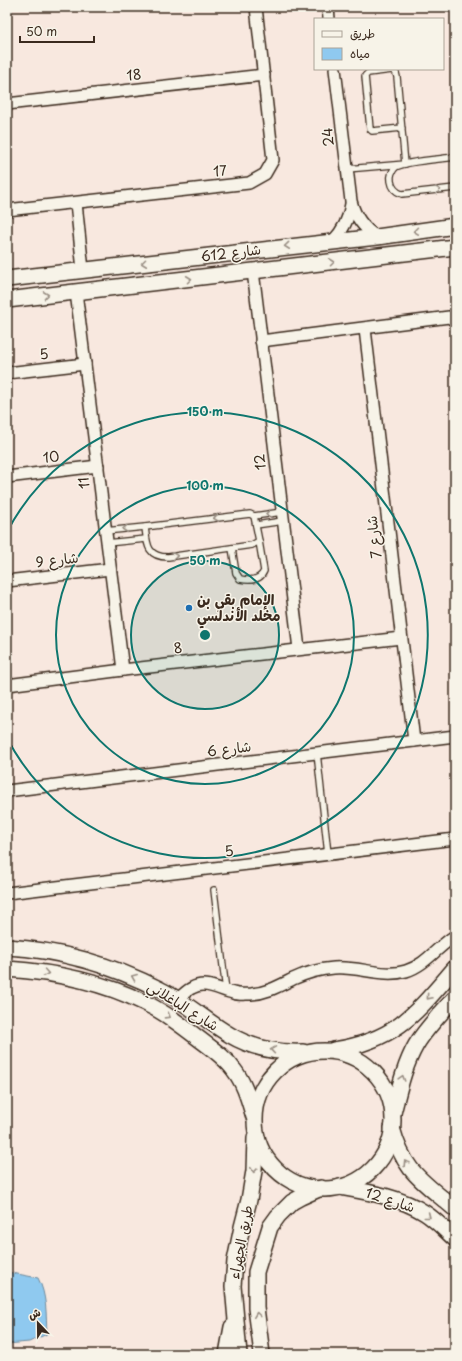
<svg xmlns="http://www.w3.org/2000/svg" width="462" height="1361" font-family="'Playpen Sans','Playpen Sans Arabic',sans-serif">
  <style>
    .water { fill: #8fc9ef; stroke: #6d899b }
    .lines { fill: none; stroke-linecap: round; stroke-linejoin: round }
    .lane-casing { stroke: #3b2a1e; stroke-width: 8 }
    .street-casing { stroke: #3b2a1e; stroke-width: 14 }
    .secondary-casing { stroke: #3b2a1e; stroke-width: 18 }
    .lane { stroke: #f7f3e8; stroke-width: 5.5 }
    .street { stroke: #f7f3e8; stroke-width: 11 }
    .secondary { stroke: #f7f3e8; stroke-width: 15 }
    .oneway { stroke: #998e83 }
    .ring { fill: none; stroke: #0f766e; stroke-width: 2 }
    .poi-dot { fill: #1f6fb2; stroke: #f7f3e8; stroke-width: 1.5 }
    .labels { text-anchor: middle; stroke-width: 3; stroke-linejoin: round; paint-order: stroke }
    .street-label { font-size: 14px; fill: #3b2a1e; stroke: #f7f3e8 }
    .poi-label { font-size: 14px; font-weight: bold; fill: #3b2a1e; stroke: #f7f3e8; text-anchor: start }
    .centre { fill: #0f766e; stroke: #f7f3e8; stroke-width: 2 }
    .ring-label { font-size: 12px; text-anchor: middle; font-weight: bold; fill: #0f766e; stroke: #f7f3e8; stroke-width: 3; stroke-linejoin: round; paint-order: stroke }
  </style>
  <rect width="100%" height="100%" fill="#f8e8df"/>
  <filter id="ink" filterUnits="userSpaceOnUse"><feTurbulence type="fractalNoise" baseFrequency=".025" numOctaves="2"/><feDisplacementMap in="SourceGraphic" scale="8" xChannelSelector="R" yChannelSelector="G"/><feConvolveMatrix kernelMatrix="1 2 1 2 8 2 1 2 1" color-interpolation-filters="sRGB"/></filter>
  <g filter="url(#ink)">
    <!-- water -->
    <path class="water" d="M7,1272L38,1278C47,1295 46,1314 47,1334L29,1342L7,1344Z"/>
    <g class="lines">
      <!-- lane casing -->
      <g class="lane-casing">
        <g id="lane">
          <path d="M455,157C442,159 405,161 396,167C392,170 390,176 391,181C392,188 396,192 402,194L455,188"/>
          <path d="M347,169L405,164L397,77L396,73L392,70L368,73L365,76L370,129L372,131L402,128"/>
          <path d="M256,525L283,521"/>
          <path d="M145,527C147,544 147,557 168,557L252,545L259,541L254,516"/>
          <path d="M105,531L145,527L250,514L254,516L282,512"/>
          <path d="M107,543L146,539"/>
          <path d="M232,548L236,573L240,579C250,581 260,581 264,571L259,541"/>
          <path d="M317,753L328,854"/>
          <path d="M214,890L226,991"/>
        </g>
      </g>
      <!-- street casing -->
      <g class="street-casing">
        <g id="street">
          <path d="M328,7L329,19"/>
          <path d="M335,69L351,201C355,217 363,228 377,237"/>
          <path d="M7,104L264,75"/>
          <path d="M76,203L83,270"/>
          <path d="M7,210L249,183L265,174L273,160L256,7"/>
          <path d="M332,242C343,231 349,219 351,204"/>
          <path d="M253,271L299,649"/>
          <path d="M76,292L123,670"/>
          <path d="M365,329L414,741"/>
          <path d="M261,341L449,317L455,321"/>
          <path d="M7,373L85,364"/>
          <path d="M7,477L98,466"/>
          <path d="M7,581L110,569"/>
          <path d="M7,685L123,670L401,638"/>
          <path d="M7,791L455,736"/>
          <path d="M7,893L455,839"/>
          <path d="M178,999C183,995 187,990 192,988C206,980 219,990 233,993C239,995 245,994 251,994C267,993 279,986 293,979C306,973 320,969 334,968C359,966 383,978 406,971C426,965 438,946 455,936"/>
        </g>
      </g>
      <!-- secondary casing -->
      <g class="secondary-casing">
        <g id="secondary">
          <path d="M7,279L377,237L455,226"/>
          <path d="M7,300L455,247"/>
          <path d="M7,947C61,950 114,966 161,990C186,1002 206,1021 230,1035C252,1048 278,1053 303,1052"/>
          <path d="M7,969C53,972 103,982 145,1003C164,1012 181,1025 198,1038C211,1048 225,1057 234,1070C245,1084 249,1101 254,1117"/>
          <path d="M334,1050C397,1040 416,1013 455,968"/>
          <circle cx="324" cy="1120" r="69"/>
          <path d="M393,1113C399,1090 404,1066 416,1045C426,1028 441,1013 455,998"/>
          <path d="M392,1128C404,1173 423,1181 455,1209"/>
          <path d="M340,1187C368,1192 400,1197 425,1213C436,1220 445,1230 455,1239"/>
          <path d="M227,1354L232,1327"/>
          <path d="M239,1354L233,1286L235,1261L242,1227L249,1200L254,1171L255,1138"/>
          <path d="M262,1354L256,1308V1272L270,1227L278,1216L292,1202L301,1197L321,1188"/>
        </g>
      </g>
      <!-- lane -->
      <use href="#lane" class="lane"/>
      <!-- street -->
      <use href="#street" class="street"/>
      <!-- secondary -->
      <use href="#secondary" class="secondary"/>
    </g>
    <!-- one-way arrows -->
    <defs><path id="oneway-chevron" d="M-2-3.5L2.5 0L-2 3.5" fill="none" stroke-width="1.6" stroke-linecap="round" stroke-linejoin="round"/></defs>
    <g class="oneway">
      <use href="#oneway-chevron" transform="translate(438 190) rotate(-7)"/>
      <use href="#oneway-chevron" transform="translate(416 231) rotate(172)"/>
      <use href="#oneway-chevron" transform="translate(287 246) rotate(174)"/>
      <use href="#oneway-chevron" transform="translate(332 262) rotate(-7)"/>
      <use href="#oneway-chevron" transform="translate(144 263) rotate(173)"/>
      <use href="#oneway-chevron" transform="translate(189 279) rotate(-7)"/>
      <use href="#oneway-chevron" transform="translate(46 295) rotate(-7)"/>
      <use href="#oneway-chevron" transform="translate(268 514) rotate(171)"/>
      <use href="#oneway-chevron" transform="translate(216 518) rotate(172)"/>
      <use href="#oneway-chevron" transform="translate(125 529) rotate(175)"/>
      <use href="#oneway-chevron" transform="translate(175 556) rotate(-8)"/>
      <use href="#oneway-chevron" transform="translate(46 973) rotate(10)"/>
      <use href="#oneway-chevron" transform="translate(134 977) rotate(-158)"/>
      <use href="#oneway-chevron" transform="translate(429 997) rotate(131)"/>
      <use href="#oneway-chevron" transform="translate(168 1016) rotate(32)"/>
      <use href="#oneway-chevron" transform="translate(273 1050) rotate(-171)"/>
      <use href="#oneway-chevron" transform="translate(402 1078) rotate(-73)"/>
      <use href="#oneway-chevron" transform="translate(406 1163) rotate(-123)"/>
      <use href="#oneway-chevron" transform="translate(254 1170) rotate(96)"/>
      <use href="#oneway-chevron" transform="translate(428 1216) rotate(38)"/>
      <use href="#oneway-chevron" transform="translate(257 1315) rotate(-97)"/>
    </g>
  </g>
  <!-- distance rings -->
  <circle cx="205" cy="635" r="74" fill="#0f766e" fill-opacity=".12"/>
  <g class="ring">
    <circle cx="205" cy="635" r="74"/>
    <circle cx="205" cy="635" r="149"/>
    <path d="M7 532A223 223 0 1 1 7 738"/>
  </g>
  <!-- markers -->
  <circle class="poi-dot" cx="189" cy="608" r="4"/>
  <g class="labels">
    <!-- street labels -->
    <g class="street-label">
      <text transform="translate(134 75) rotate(-6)" y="5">18</text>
      <text transform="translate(328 137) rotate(-97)" y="5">24</text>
      <text transform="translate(220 171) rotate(-6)" y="5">17</text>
      <text transform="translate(231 253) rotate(-7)" y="5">شارع 612</text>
      <text transform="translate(44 354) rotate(-6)" y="5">5</text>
      <text transform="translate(51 457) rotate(-7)" y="5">10</text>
      <text transform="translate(260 462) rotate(-97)" y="5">12</text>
      <text transform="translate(84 483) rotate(-97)" y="5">11</text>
      <text transform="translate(374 537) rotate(-97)" y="5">شارع 7</text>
      <text transform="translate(57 560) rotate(-7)" y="5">شارع 9</text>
      <text transform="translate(178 648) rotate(-7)" y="5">8</text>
      <text transform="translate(229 749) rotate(-7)" y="5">شارع 6</text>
      <text transform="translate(229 851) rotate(-7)" y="5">5</text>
      <text transform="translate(183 1006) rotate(32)" y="5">شارع الباغلاني</text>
      <text transform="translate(390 1200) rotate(18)" y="5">شارع 12</text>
      <text transform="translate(241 1242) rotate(-79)" y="5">طريق الجهراء</text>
    </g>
    <!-- poi labels -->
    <g class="poi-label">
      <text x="197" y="605">الإمام بقي بن<tspan x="197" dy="16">مخلد الأندلسي</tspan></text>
    </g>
  </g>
  <circle cx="205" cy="635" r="6" class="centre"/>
  <g class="ring-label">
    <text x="205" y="416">150 m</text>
    <text x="205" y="490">100 m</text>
    <text x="205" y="565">50 m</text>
  </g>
  <!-- margin -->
  <rect width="462" height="1361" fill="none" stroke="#f7f3e8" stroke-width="24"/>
  <rect x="12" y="12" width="438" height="1337" fill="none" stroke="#3b2a1e" stroke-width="1.5" filter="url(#ink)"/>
  <!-- legend -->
  <rect x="314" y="18" width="130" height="52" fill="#f7f3e8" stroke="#aca397"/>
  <rect x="322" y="31" width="20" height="6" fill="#f7f3e8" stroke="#aca397"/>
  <text x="350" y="38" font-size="12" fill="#3b2a1e">طريق</text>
  <rect x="322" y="48" width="20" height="12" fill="#8fc9ef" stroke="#aca397"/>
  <text x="350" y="58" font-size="12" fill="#3b2a1e">مياه</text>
  <!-- north arrow -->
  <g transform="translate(38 1323) rotate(338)" stroke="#f7f3e8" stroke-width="3" paint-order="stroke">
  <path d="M0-3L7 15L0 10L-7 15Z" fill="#3b2a1e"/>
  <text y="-6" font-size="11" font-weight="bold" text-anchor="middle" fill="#3b2a1e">ش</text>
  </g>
  <!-- scale -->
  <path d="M20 36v6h74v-6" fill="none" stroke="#3b2a1e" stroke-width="2"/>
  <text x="26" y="36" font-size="12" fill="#3b2a1e" stroke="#f7f3e8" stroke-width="3" paint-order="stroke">50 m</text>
</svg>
